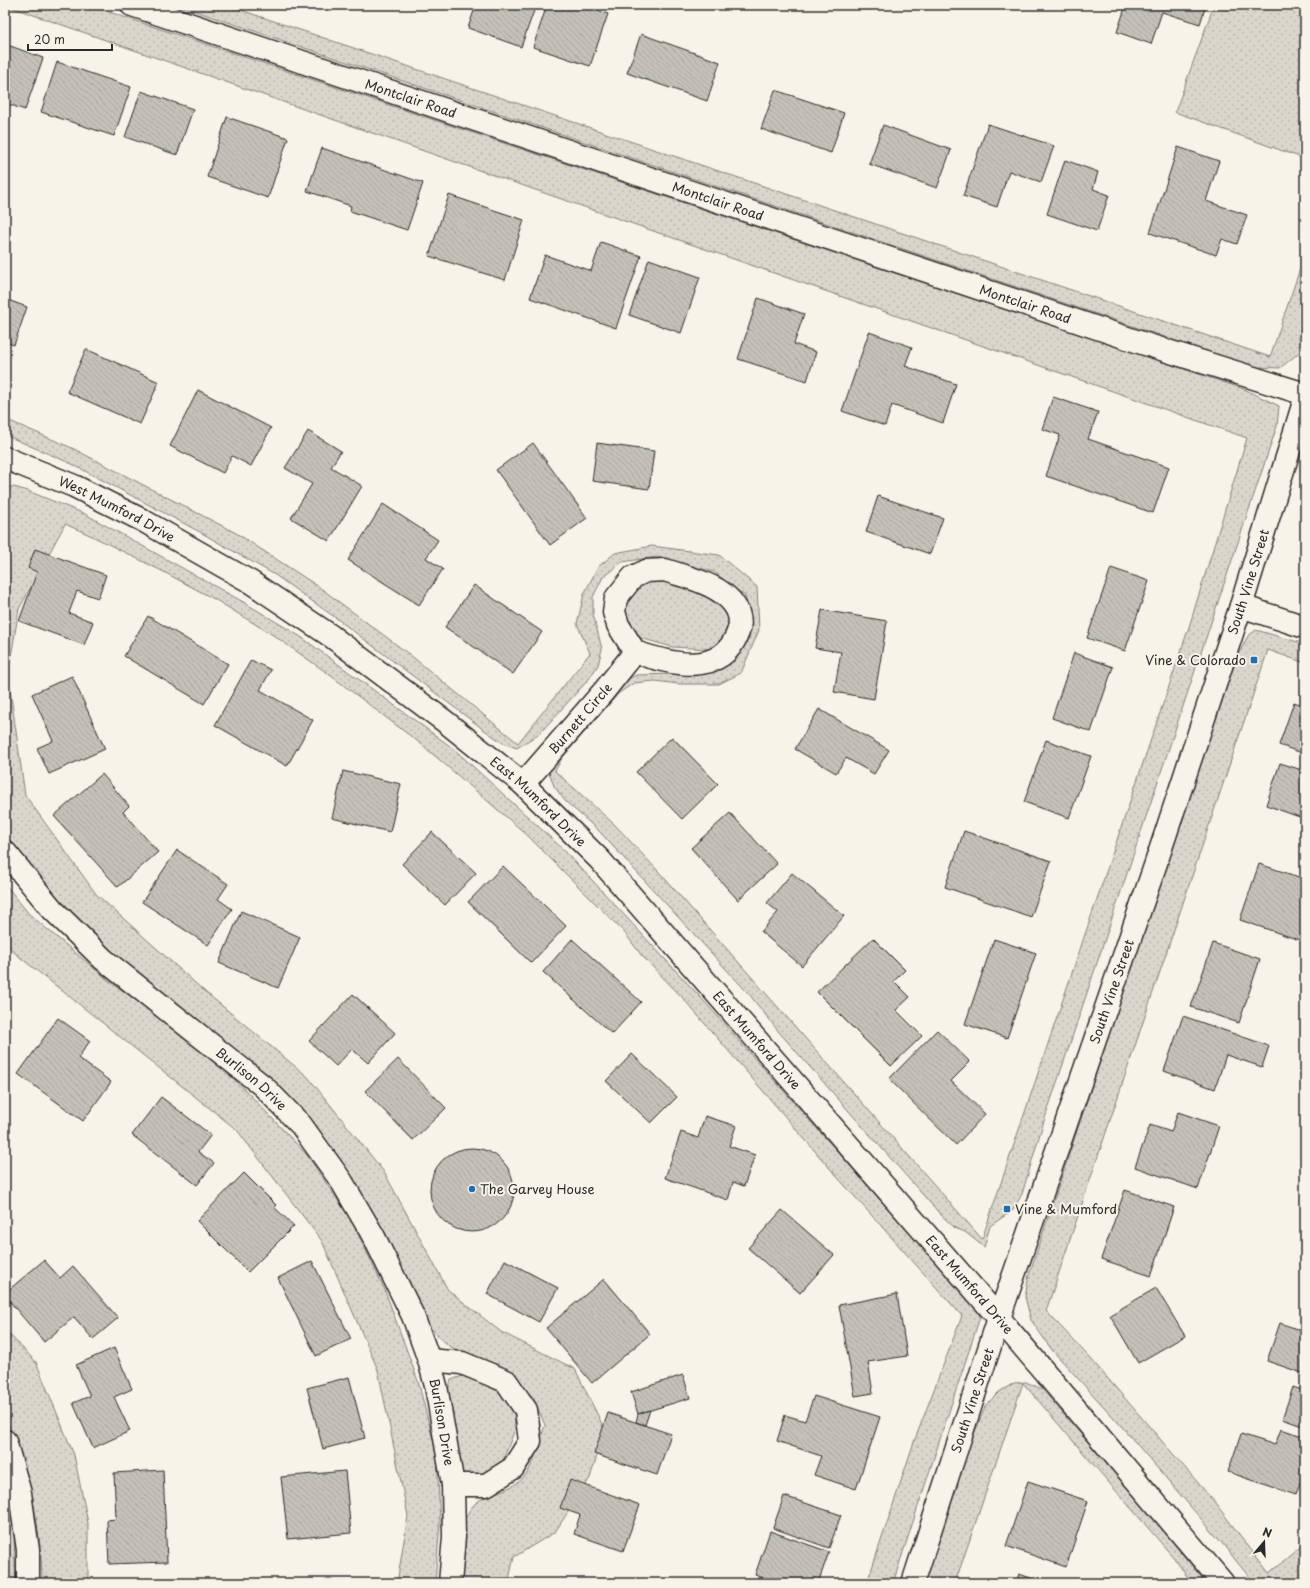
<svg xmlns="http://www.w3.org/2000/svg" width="1310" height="1588" font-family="'Playpen Sans',sans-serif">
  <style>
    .grass { fill: url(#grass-dots); stroke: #82807c }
    .building { fill: url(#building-back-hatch); stroke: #2b2b2b }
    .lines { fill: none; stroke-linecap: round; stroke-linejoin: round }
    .minor-casing { stroke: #2b2b2b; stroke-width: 25 }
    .tertiary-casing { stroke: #2b2b2b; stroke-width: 25 }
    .minor { stroke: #f7f3e8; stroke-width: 22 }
    .tertiary { stroke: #f7f3e8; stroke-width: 22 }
    .poi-dot { fill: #1f6fb2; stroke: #f7f3e8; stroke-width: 1.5 }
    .labels { text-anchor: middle; stroke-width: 4; stroke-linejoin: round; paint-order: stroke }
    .street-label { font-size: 13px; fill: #2b2b2b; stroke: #f7f3e8 }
    .poi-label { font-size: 13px; fill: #2b2b2b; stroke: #f7f3e8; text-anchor: start }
  </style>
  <defs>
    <pattern id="grass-dots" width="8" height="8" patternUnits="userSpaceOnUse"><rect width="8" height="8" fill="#dad6cc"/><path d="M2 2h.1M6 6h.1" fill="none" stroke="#bbb8af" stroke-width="1.8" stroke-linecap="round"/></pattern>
    <pattern id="building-back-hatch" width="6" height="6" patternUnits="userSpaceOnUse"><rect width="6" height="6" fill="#c4c1b9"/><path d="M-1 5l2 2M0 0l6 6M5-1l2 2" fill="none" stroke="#a9a69f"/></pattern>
  </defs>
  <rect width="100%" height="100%" fill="#f7f3e8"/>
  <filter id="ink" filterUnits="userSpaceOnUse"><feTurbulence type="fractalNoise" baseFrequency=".025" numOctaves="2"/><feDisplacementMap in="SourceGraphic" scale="8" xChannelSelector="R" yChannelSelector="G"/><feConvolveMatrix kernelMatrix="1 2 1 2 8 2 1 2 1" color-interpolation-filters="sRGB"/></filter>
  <g filter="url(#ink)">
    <!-- grass -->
    <g class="grass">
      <path d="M5,5H88L1244,389L1279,406L1277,426L1042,1127L1022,1194L1013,1210L990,1226L984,1247L965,1232L955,1228L939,1213L779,1032L749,994L598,830L565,801L554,786L549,772L554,757L622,682L636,675L675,674L708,669L740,643L750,614L745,596L714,572L679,562L656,557L622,562L603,577L593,597V614L602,649L598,665L589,679L540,733L517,748L503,743L483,729L336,618L275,575L200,532L72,464L5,435V419L72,448L236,533L319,587L409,654L518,743L590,653L577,624L584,594L598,567L615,553L652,546L719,555L757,587L759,630L741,673L719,684H678L655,681L634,683L619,693L562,758L555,771L615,825L659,872L982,1239L1189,627L1247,438Z"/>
      <path d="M177,5H226L1270,357L1305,254V348L1280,368L1254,367Z"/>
      <path d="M1214,5H1305V159L1175,112Z"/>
      <path d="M5,487H14L28,491L85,514L245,603L301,637L454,749L565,851L702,999L977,1309L980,1317L893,1583H867L914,1442L962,1316L839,1179L681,996L642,956L624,932L525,833L421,744L326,672L276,637L216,600L162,571L92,536L65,524L19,609L8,675L25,795L96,894L204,991L308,1077L384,1172L448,1290L501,1332L575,1369L605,1430L590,1478L555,1532L514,1557L508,1583H457C459,1560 457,1517 477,1502C491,1491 511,1492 525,1476C533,1467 541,1437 545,1425L533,1397L513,1379L449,1346L431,1329L374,1215L341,1162L67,916L15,854L5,837Z"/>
      <path d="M641,582H667L719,599L730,619L721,642L711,649L672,647L637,637L624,619V605Z"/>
      <path d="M1256,630L1305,644V663L1268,650L1046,1311L1090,1358L1212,1499L1269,1573L1305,1543V1583H1254L1221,1542L1116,1420L1052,1350L1031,1320L1025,1297L1029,1275L1214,719L1239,653L1248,636Z"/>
      <path d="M5,884L29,914L108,980L201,1047L252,1097L307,1155L352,1221L384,1288L418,1381L437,1456L440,1522L435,1583H397L408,1516L378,1370L322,1241L237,1130L16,954L5,942Z"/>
      <path d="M5,1330L36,1362L74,1455L88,1523V1583H42C42,1534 29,1461 5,1419Z"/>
      <path d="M465,1375L498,1391L514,1411L515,1429L503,1460L482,1478L465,1475L458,1467L448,1390L451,1380Z"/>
      <path d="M1026,1382L1042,1389L1148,1512L1206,1583H1192L1174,1558L1023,1383L955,1583H925L967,1451L986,1405L999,1392L1014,1383Z"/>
      <path d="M5,1479L13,1510L16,1583H5Z"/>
    </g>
    <!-- building -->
    <g class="building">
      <path d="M476,5H536L521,47L468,28Z"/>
      <path d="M547,5H582L608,14L590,66L533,47Z"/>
      <path d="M1126,5H1206L1200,24L1162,12L1151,44L1117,32Z"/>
      <path d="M641,34L720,62L707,101L627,73Z"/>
      <path d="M5,44L43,58L25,110L5,103Z"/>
      <path d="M57,62L131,87L114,136L41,112Z"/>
      <path d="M775,90L844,113L831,153L761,129Z"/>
      <path d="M141,91L193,109L177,155L125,137Z"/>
      <path d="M227,117L288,138L268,198L207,177Z"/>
      <path d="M988,124L1054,146L1041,182L1009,171L997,207L963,196Z"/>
      <path d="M883,125L951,150L937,188L869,164Z"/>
      <path d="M1178,147L1219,161L1206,201L1247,215L1237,244L1222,239L1216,255L1150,233Z"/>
      <path d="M322,148L423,183L407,230L350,211L351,206L307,191Z"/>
      <path d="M1065,160L1098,172L1093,189L1109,195L1097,231L1047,214Z"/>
      <path d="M449,195L524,220L505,280L429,256Z"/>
      <path d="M601,242L641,256L616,328L530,298L545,255L591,271Z"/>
      <path d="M649,259L700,277L681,333L629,315Z"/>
      <path d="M758,298L804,314L794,344L816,352L807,381L738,359Z"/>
      <path d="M5,299L27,307L14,345L5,342Z"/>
      <path d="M869,332L912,347L905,366L956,384L943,423L892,405L885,426L842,411Z"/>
      <path d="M86,349L159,382L140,424L67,392Z"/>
      <path d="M198,390L271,428L251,466L232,456L223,473L170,446Z"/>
      <path d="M1053,397L1098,412L1088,439L1169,467L1153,513L1046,476L1060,435L1042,429Z"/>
      <path d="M308,431L341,451L331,467L362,486L329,541L291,518L312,484L285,468Z"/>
      <path d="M533,443L587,518L550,545L496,470Z"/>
      <path d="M597,443L654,451L649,489L592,481Z"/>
      <path d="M878,496L943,518L930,554L866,532Z"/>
      <path d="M383,504L438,540L426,558L443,569L419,605L348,560Z"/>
      <path d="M35,549L106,575L98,598L77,591L69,613L93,622L84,645L19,621L37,572L28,568Z"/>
      <path d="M1111,568L1149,581L1125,651L1087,638Z"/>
      <path d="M474,585L542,632L513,674L445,627Z"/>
      <path d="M822,610L887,621L874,699L834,692L841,652L815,648Z"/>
      <path d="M148,616L228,664L204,704L124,656Z"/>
      <path d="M1074,653L1113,667L1091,732L1052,718Z"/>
      <path d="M251,660L271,670L260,690L313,720L287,766L215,725Z"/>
      <path d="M72,676L105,749L49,774L37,748L53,741L32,694Z"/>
      <path d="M1294,702L1305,706V754L1279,745Z"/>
      <path d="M819,709L889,750L874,774L846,758L836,773L795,749Z"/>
      <path d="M672,737L718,784L682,819L636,772Z"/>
      <path d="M1046,740L1091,756L1069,818L1024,802Z"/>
      <path d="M1280,763L1305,771V819L1266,805Z"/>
      <path d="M343,771L401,784L390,832L332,818Z"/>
      <path d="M102,774L129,806L123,812L158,852L118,887L54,816Z"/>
      <path d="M730,813L777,864L738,900L691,848Z"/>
      <path d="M964,831L1051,861L1031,917L945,887Z"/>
      <path d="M432,832L476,873L445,905L402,864Z"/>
      <path d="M177,850L228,884L218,899L232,909L208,945L142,902Z"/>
      <path d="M1259,864L1305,879V942L1240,920Z"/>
      <path d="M503,866L566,926L531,963L468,902Z"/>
      <path d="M792,873L844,916L802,966L761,932L778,912L767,903Z"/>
      <path d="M241,911L300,937L278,988L219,963Z"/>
      <path d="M873,938L905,970L894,981L910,997L896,1010L922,1036L891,1066L817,992Z"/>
      <path d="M572,939L641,1002L612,1034L543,972Z"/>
      <path d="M994,939L1036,953L1007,1038L965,1024Z"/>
      <path d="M1213,943L1260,959L1239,1023L1191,1007Z"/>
      <path d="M353,994L395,1033L368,1063L352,1049L336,1066L309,1041Z"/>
      <path d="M1183,1016L1269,1046L1262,1067L1226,1055L1215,1089L1164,1071Z"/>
      <path d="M58,1018L90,1041L78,1058L111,1082L83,1121L18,1074Z"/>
      <path d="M937,1030L970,1062L951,1081L985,1114L956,1145L889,1079Z"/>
      <path d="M632,1054L677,1097L651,1123L606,1081Z"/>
      <path d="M398,1059L446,1108L413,1140L365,1091Z"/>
      <path d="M161,1097L211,1135L198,1152L214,1163L197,1185L132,1135Z"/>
      <path d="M1178,1112L1219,1126L1198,1189L1135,1167L1150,1125L1171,1132Z"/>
      <path d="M705,1116L736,1126L729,1146L755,1155L744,1186L733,1182L728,1200L665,1178L681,1132L698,1138Z"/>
      <circle cx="472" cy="1190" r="42"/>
      <path d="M244,1173L276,1205L274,1207L294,1226L248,1272L197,1221Z"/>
      <path d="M1125,1190L1174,1207L1151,1276L1101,1259Z"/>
      <path d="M782,1210L834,1255L800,1293L748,1248Z"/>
      <path d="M44,1260L60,1278L73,1266L118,1318L93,1339L74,1317L44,1342L5,1296V1293Z"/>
      <path d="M505,1260L558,1288L539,1322L487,1294Z"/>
      <path d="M312,1261L351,1339L316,1356L278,1278Z"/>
      <path d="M604,1279L650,1334L592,1383L546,1328Z"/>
      <path d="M1156,1288L1185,1336L1138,1363L1110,1315Z"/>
      <path d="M897,1294L907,1356L868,1362L873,1393L855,1396L839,1305Z"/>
      <path d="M1280,1323L1305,1332V1374L1267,1361Z"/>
      <path d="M114,1348L132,1389L114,1397L130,1431L93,1448L73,1403L90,1396L76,1365Z"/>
      <path d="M683,1375L690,1398L638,1414L631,1392Z"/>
      <path d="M349,1377L365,1438L323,1449L307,1388Z"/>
      <path d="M1293,1387L1305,1391V1427L1282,1419Z"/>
      <path d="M814,1396L880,1417L856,1489L814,1475L821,1456L777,1441L785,1415L805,1421Z"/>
      <path d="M650,1410L645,1425L636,1422L638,1414Z"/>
      <path d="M608,1413L671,1434L657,1475L594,1454Z"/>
      <path d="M1281,1429L1305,1437V1470L1296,1495L1228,1472L1241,1434L1275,1445Z"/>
      <path d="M163,1470L167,1562L109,1564L107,1520L116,1519L114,1473Z"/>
      <path d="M345,1471L351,1533L288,1539L281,1477Z"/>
      <path d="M570,1480L640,1505L623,1551L574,1534L580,1515L560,1508Z"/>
      <path d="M1028,1481L1088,1501L1066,1567L1006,1546Z"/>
      <path d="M784,1496L841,1515L829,1548L773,1528Z"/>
      <path d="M770,1531L829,1552L818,1583H778L755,1575Z"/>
      <path d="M1019,1574L1046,1583H1016Z"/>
    </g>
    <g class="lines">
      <!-- minor casing -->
      <g class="minor-casing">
        <g id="minor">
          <path id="s1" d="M132,5L1142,343L1305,394"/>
          <path d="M665,570C685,577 711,582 727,597C737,606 743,619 738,632C722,678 670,664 635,652L618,625L614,612L616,598L633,577L646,571Z"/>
          <path id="s2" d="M523,784L604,691L635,652"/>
          <path id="s3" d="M5,852L52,909L103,959L263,1086L301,1125L342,1182L374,1237L413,1316L429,1360L436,1386L453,1485L454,1537L450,1583"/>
          <path d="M429,1360L462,1363L506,1381L526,1410L530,1441L513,1468L486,1485H453"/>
          <path d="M5,1441L20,1493L28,1550V1583"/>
        </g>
      </g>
      <!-- tertiary casing -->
      <g class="tertiary-casing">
        <g id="tertiary">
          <path id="s4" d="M5,458L74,486L142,520L249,581L331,636L447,723L523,784L600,860L999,1318L1223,1583"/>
          <path d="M1241,606L1305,627"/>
          <path id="s5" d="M913,1583L999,1318L1156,863L1241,606L1305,399"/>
        </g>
      </g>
      <!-- minor -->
      <use href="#minor" class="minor"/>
      <!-- tertiary -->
      <use href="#tertiary" class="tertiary"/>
    </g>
  </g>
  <!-- markers -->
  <g class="poi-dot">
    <rect x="1250" y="656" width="8" height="8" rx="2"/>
    <circle cx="472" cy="1189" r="4"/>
    <rect x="1003" y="1205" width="8" height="8" rx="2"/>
  </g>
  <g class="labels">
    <!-- street labels -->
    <g class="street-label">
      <text dy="5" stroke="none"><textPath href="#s1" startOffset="294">Montclair Road</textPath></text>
      <text dy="5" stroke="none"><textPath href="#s1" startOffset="618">Montclair Road</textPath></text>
      <text dy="5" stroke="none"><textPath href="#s1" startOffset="942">Montclair Road</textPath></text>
      <text dy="5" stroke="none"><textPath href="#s4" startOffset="123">West Mumford Drive</textPath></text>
      <text dy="5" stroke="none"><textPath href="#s5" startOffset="1056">South Vine Street</textPath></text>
      <text dy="5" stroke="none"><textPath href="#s2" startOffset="87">Burnett Circle</textPath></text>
      <text dy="5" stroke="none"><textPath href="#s4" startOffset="638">East Mumford Drive</textPath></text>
      <text dy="5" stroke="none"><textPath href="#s5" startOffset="624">South Vine Street</textPath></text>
      <text dy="5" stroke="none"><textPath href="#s4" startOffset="962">East Mumford Drive</textPath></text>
      <text dy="5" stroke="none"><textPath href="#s3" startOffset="336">Burlison Drive</textPath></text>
      <text dy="5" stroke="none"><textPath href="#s4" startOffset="1286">East Mumford Drive</textPath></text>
      <text dy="5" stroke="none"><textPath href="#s5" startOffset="192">South Vine Street</textPath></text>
      <text dy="5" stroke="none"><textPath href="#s3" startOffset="736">Burlison Drive</textPath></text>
    </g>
    <!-- poi labels -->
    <g class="poi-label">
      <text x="1246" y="665" text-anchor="end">Vine &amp; Colorado</text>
      <text x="480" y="1194">The Garvey House</text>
      <text x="1015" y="1214">Vine &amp; Mumford</text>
    </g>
  </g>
  <!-- margin -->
  <rect width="1310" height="1588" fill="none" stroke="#f7f3e8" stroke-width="20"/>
  <rect x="10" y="10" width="1290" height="1568" fill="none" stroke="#2b2b2b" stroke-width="1.5" filter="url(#ink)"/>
  <!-- north arrow -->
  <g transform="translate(1264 1542) rotate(19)" stroke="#f7f3e8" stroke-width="3" paint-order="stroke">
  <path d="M0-3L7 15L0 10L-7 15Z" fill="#2b2b2b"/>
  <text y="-6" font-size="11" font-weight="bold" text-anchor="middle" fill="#2b2b2b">N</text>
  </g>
  <!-- scale -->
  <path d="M28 44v6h84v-6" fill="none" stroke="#2b2b2b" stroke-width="2"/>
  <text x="34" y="44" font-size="12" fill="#2b2b2b" stroke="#f7f3e8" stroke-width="3" paint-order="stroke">20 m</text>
</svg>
